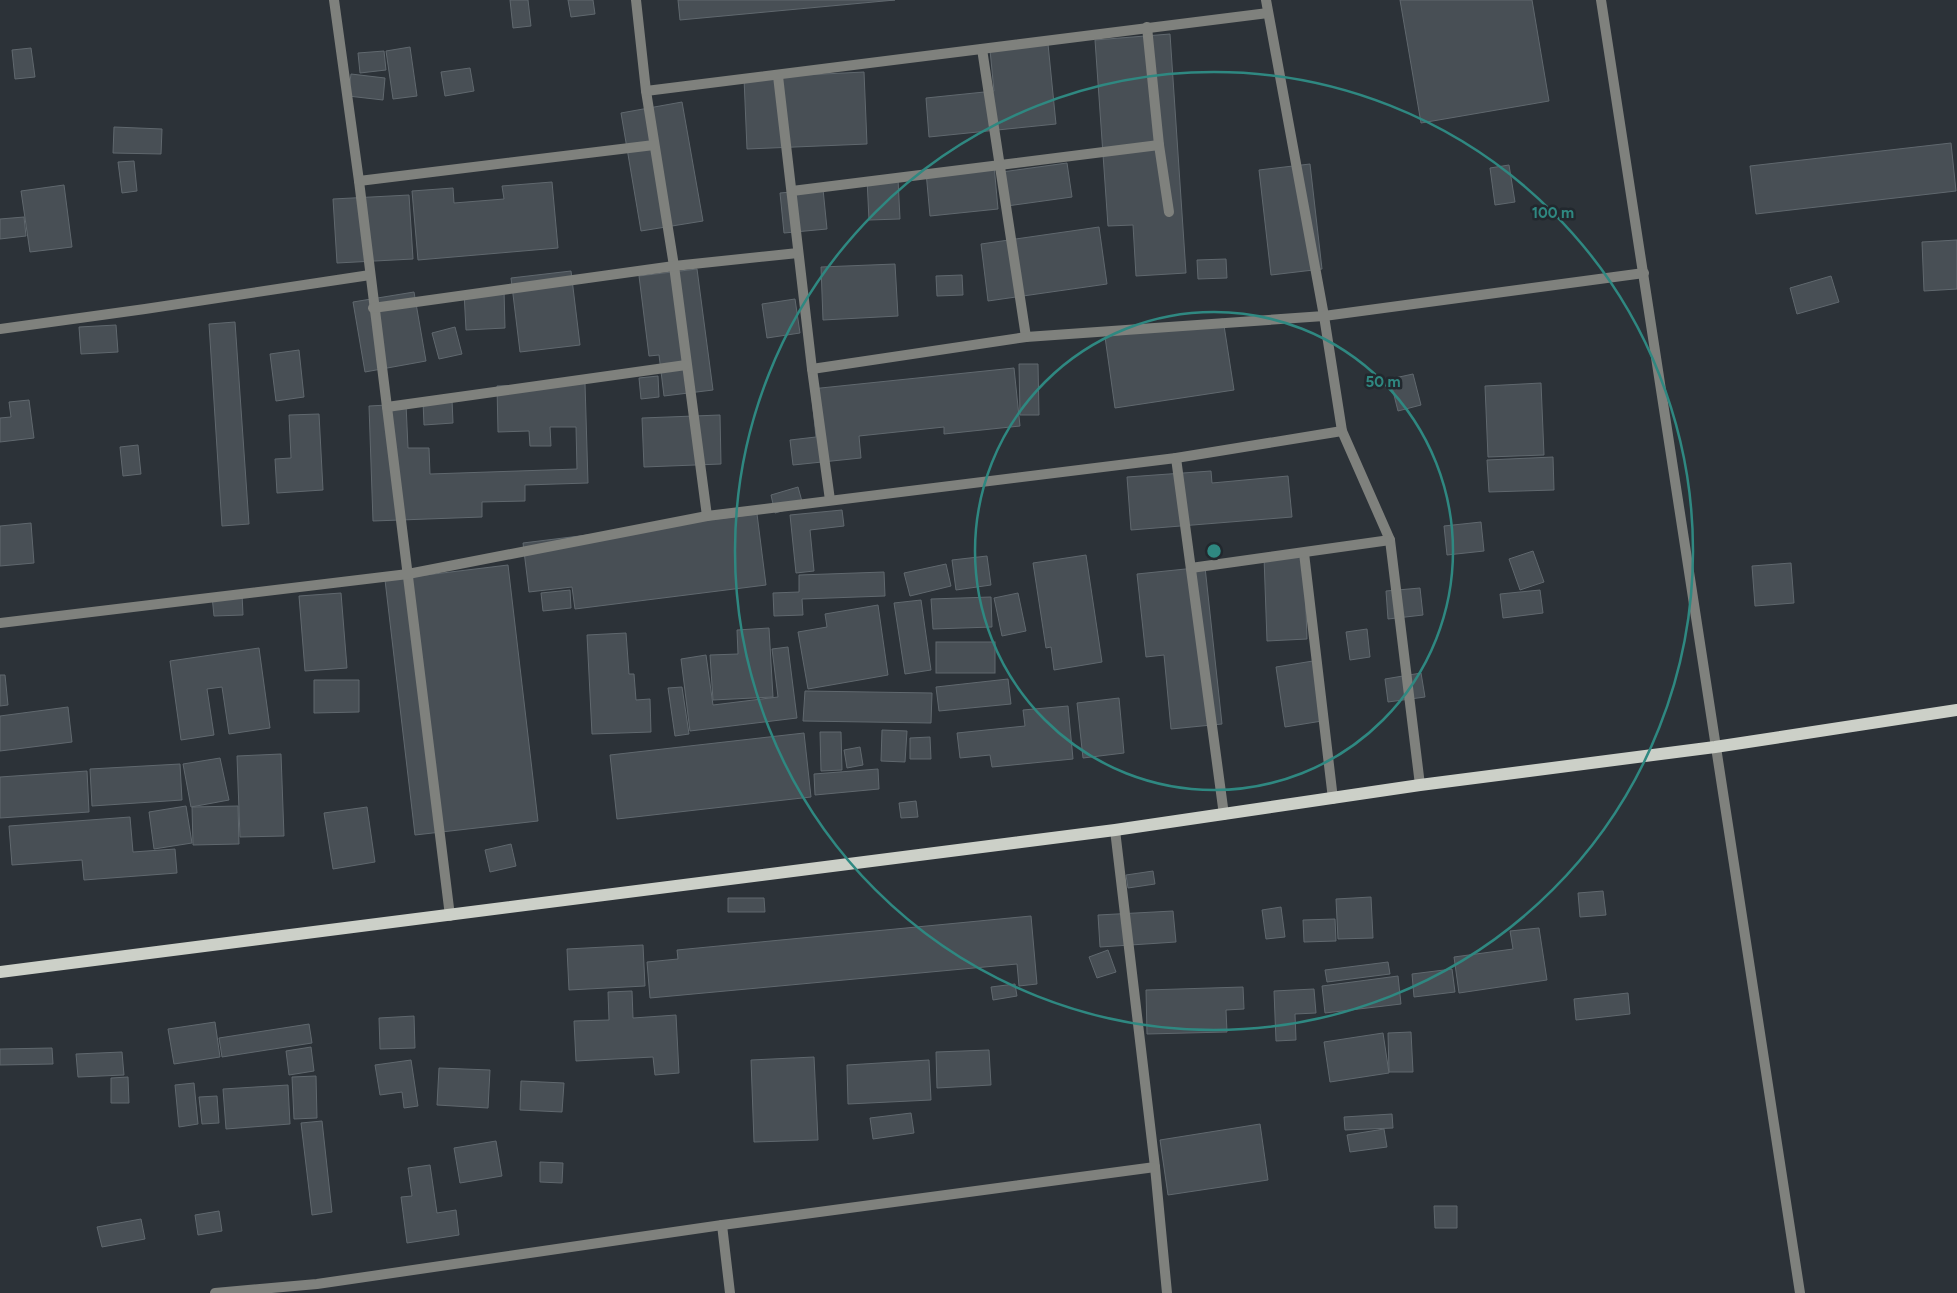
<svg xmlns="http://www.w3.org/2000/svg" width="1957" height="1293" font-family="Figtree,sans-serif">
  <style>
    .building { fill: #484f55; stroke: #60686e }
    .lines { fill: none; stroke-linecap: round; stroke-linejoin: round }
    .minor { stroke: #7f817d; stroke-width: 10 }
    .primary { stroke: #ccd0c8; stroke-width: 12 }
    .ring { fill: none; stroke: #2f8881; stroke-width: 2.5 }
    .centre { fill: #2f8881; stroke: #22282e; stroke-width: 2.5 }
    .ring-label { font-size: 15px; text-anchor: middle; font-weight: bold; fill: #2f8881; stroke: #22282e; stroke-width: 5; stroke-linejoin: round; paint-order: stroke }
  </style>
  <rect width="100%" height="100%" fill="#2c3238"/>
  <!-- building -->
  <g class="building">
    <path d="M510,0H528L531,26L513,28Z"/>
    <path d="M568,0H593L595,14L571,17Z"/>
    <path d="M678,0H895L680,20Z"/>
    <path d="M1400,0H1532L1549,101L1421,123Z"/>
    <path d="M1170,34L1186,273L1136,276L1133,225L1108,226L1095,40Z"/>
    <path d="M1048,44L1056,124L929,137L926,98L994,91L990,50Z"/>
    <path d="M410,47L417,96L393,99L386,51Z"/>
    <path d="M31,48L35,77L15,79L12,50Z"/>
    <path d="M384,51L386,70L360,73L358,53Z"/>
    <path d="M470,68L474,91L445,96L441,72Z"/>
    <path d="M864,72L867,144L747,149L744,78Z"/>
    <path d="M351,74L385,78L383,100L348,96Z"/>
    <path d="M682,102L703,221L641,231L621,113Z"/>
    <path d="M114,127L162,129L161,154L113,153Z"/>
    <path d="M1951,143L1956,191L1756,214L1750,166Z"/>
    <path d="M134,161L137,191L122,193L118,162Z"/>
    <path d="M1067,163L1072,197L1007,206L1002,172Z"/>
    <path d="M1310,164L1322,269L1271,275L1259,170Z"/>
    <path d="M994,165L998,209L930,216L926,172Z"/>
    <path d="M1509,165L1515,202L1495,205L1490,168Z"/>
    <path d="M867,179H898L900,219L869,220Z"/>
    <path d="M552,182L558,248L418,260L412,191L453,188L454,203L504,199L502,186Z"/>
    <path d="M64,185L72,247L30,252L21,191Z"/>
    <path d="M823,189L827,229L784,233L780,193Z"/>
    <path d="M409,195L413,259L337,263L333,199Z"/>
    <path d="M24,217L26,236L0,239V219Z"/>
    <path d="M1099,227L1107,284L988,301L981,244Z"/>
    <path d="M1957,240V289L1924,291L1922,242Z"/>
    <path d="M1226,259L1227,278L1198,279L1197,260Z"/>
    <path d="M895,264L898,316L823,320L821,267Z"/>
    <path d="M697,269L713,390L664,396L659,355L649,356L639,276Z"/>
    <path d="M571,271L580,345L520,352L511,278Z"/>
    <path d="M962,275L963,295L937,296L936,276Z"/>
    <path d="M1831,276L1839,302L1797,314L1790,288Z"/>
    <path d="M504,290L505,328L466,330L464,292Z"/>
    <path d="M414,292L426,361L365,372L353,302Z"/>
    <path d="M795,299L800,333L767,338L762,304Z"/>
    <path d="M1223,319L1234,390L1115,408L1105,337Z"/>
    <path d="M235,322L249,524L222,526L209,324Z"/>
    <path d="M116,325L118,352L81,354L79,327Z"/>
    <path d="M455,327L462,354L439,359L432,333Z"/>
    <path d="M299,350L304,397L276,401L270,354Z"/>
    <path d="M1019,364H1038L1039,415H1020Z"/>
    <path d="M1014,368L1020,426L944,434V427L859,436L861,458L793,465L790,440L816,437L811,389Z"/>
    <path d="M1413,374L1421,405L1398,411L1390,379Z"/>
    <path d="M658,376L659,397L641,399L639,378Z"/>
    <path d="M585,383L588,483L525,485V501L482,502V517L373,521L369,406L406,404L408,448H429L430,474L577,469L576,427H550L551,446H530L529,431L498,432L497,386Z"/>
    <path d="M1541,383L1544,455L1488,457L1485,386Z"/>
    <path d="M29,400L34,438L0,442V418L11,417L9,402Z"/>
    <path d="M452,400L453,423L424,425L423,401Z"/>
    <path d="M319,414L323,490L277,493L275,459L291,458L289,415Z"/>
    <path d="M720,415L721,464L644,467L642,418Z"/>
    <path d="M138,445L141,474L123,476L120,447Z"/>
    <path d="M1553,457L1554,490L1489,492L1487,460Z"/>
    <path d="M1211,471L1212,483L1288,476L1292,517L1131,530L1127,477Z"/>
    <path d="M798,487L803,505L775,513L771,495Z"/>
    <path d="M842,510L844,526L810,530L814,571L796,573L790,515Z"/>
    <path d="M757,514L766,585L575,609L572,587L529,592L523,543Z"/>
    <path d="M1481,522L1484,551L1447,555L1444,526Z"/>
    <path d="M31,523L34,563L0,566V526Z"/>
    <path d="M1533,551L1544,582L1520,590L1509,559Z"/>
    <path d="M1086,555L1102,662L1054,670L1051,647L1046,648L1033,563Z"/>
    <path d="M987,556L991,585L956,590L952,560Z"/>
    <path d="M1304,556L1307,639L1267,641L1264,557Z"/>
    <path d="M1791,563L1794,603L1755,606L1752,566Z"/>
    <path d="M946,564L951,586L910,596L904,573Z"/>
    <path d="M508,565L538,821L415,835L385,580Z"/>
    <path d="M1205,567L1222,724L1171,729L1164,655L1146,657L1137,574Z"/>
    <path d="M884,572L885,596L802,599L803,615L774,616L773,593L799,592V575Z"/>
    <path d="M1420,588L1423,615L1388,619L1386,591Z"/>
    <path d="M570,590L571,608L543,611L541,593Z"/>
    <path d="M1540,590L1543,613L1503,618L1500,594Z"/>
    <path d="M341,593L347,668L305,671L299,596Z"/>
    <path d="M1018,593L1026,631L1002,636L994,598Z"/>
    <path d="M242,594L243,615L214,616L212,596Z"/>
    <path d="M991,597L992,627L933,629L931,599Z"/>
    <path d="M921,600L931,670L905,674L894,603Z"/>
    <path d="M878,605L888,675L808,689L798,632L827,627L825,614Z"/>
    <path d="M769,628L773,697L713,700L710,655L738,654L737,630Z"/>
    <path d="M1367,629L1370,657L1350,660L1346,632Z"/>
    <path d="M626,633L629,674H634L636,700L650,699L651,732L592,734L587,635Z"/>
    <rect x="936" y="642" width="59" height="31"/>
    <path d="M788,647L797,718L690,731L681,659L706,655L713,705L778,697L772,649Z"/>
    <path d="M259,648L270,728L229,734L222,687L207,689L214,735L181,740L170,661Z"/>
    <path d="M1313,661L1322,721L1285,727L1276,667Z"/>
    <path d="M1421,673L1425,697L1388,702L1385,679Z"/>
    <path d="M0,675H5L8,705L0,706Z"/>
    <path d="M1008,679L1011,704L939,711L936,687Z"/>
    <path d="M314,680H359V712L314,713Z"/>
    <path d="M682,687L689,734L675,736L668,688Z"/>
    <path d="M805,691L932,693L931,723L803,721Z"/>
    <path d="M1119,698L1124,753L1083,758L1077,703Z"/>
    <path d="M1068,706L1073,759L992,767L990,755L960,758L957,733L1025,726L1023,710Z"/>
    <path d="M68,707L72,742L0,751V716Z"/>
    <path d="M882,730L907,731L905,762L881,761Z"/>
    <path d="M820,732H841L842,770L821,771Z"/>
    <path d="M804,733L811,797L617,819L610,755Z"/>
    <path d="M930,737L931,759H910V738Z"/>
    <path d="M860,747L863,765L847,768L844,750Z"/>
    <path d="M281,754L284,836L240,837L237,756Z"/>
    <path d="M220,758L229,800L191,807L183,764Z"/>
    <path d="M180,764L182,800L92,806L90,769Z"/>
    <path d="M878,769L879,789L815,795L814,774Z"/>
    <path d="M87,771L89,812L0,818V777Z"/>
    <path d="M916,801L918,817L901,818L899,803Z"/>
    <path d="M186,806L192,843L154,849L149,812Z"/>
    <path d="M238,806L239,844L193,845L192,807Z"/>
    <path d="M367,807L375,862L333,869L324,813Z"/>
    <path d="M130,817L133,852L175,849L177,873L84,880L82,860L12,865L9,826Z"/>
    <path d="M511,844L516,866L490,872L485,850Z"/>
    <path d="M1153,871L1155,884L1128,888L1126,875Z"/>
    <path d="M1603,891L1606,915L1580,917L1578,893Z"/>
    <path d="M1371,897L1373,938L1338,939L1336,899Z"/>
    <path d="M728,898H764L765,912H728Z"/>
    <path d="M1281,907L1285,937L1266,939L1262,910Z"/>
    <path d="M1173,911L1176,942L1100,947L1098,915Z"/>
    <path d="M1031,916L1037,984L1019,986L1017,964L650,998L647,962L678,959L677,950Z"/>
    <path d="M1335,919L1336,941L1304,942L1303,920Z"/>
    <path d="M1539,928L1547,980L1459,993L1454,957L1513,949L1510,931Z"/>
    <path d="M643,945L645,986L569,990L567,949Z"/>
    <path d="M1108,950L1116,972L1097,978L1089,957Z"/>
    <path d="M1388,962L1390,974L1327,982L1325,970Z"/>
    <path d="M1452,969L1455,992L1414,997L1412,974Z"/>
    <path d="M1398,976L1401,1004L1325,1013L1322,986Z"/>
    <path d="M1015,984L1017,996L993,1000L991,987Z"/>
    <path d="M1243,987L1244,1009L1226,1010L1227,1032L1147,1034L1146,990Z"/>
    <path d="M1314,989L1316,1013L1295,1014L1296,1040L1276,1041L1274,991Z"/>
    <path d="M632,991L633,1018L676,1015L679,1073L655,1075L653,1057L576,1061L574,1021L609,1020L608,992Z"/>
    <path d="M1628,993L1630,1014L1576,1020L1574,999Z"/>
    <path d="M414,1016L415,1048L380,1049L379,1018Z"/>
    <path d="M215,1022L220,1057L174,1064L168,1029Z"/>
    <path d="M309,1024L312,1043L222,1057L219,1038Z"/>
    <path d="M1411,1032L1413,1072H1389L1388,1033Z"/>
    <path d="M1383,1033L1389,1073L1330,1082L1324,1042Z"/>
    <path d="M311,1047L314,1071L289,1075L286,1051Z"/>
    <path d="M52,1048L53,1064L0,1065V1049Z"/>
    <path d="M989,1050L991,1085L937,1088L936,1052Z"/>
    <path d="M122,1052L124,1075L78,1077L76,1054Z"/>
    <path d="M814,1057L818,1140L754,1142L751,1060Z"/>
    <path d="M411,1060L418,1106L404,1108L402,1092L380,1095L375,1065Z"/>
    <path d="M929,1060L931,1100L848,1104L847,1065Z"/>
    <path d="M439,1068L490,1070L488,1108L437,1105Z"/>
    <path d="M316,1076L317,1118L294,1119L292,1077Z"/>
    <path d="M128,1077L129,1103H111V1078Z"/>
    <path d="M521,1081L564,1083L562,1112L520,1110Z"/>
    <path d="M194,1083L198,1124L179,1127L175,1085Z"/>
    <path d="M288,1085L290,1124L226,1129L223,1089Z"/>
    <path d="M217,1096L219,1123L202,1124L199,1097Z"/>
    <path d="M911,1113L914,1133L873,1139L870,1118Z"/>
    <path d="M1392,1114L1393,1128L1345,1130L1344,1117Z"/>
    <path d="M322,1121L332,1212L312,1215L301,1123Z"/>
    <path d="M1260,1124L1268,1180L1168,1195L1160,1140Z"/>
    <path d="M1384,1129L1387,1147L1350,1152L1347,1135Z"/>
    <path d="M496,1141L502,1176L460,1183L454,1148Z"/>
    <path d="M540,1162L563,1163L562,1183L540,1182Z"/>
    <path d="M430,1165L437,1213L456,1210L459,1235L407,1243L401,1197L412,1196L408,1168Z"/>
    <path d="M1434,1206H1457V1228H1435Z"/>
    <path d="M219,1211L222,1231L198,1235L195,1215Z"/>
    <path d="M141,1219L145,1239L102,1247L97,1227Z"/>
  </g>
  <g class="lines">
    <!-- minor -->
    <g class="minor">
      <path d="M334,0L359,181L450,916"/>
      <path d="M636,0L646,91L674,266L707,516"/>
      <path d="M1266,0L1324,316L1342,431L1390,540L1420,785"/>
      <path d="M1601,0L1800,1293"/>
      <path d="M1147,27L1159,145L1169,212"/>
      <path d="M982,49L1026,337"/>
      <path d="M778,76L812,369L830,500"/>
      <path d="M646,91L1268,13"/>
      <path d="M359,181L654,145"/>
      <path d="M792,191L1159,145"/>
      <path d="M373,308L674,266L798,253"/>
      <path d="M0,329L145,309L370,275"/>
      <path d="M812,369L1026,337L1324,316L1644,273"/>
      <path d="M387,407L686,365"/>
      <path d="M1176,458L1224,815"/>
      <path d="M1304,553L1333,799"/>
      <path d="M1191,568L1390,540"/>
      <path d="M0,623L408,574L707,516L1176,458L1342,431"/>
      <path d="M1115,830L1155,1167L1167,1293"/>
      <path d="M722,1225L730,1293"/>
      <path d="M215,1293L317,1284L722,1225L1155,1167"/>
    </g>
    <!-- primary -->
    <path class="primary" d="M0,972L1115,830L1420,785L1715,747L1957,710"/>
  </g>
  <!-- distance rings -->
  <g class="ring">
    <circle cx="1214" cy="551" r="239"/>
    <circle cx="1214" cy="551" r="479"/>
  </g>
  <circle cx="1214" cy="551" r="8" class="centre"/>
  <g class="ring-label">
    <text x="1553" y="218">100 m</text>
    <text x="1383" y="387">50 m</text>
  </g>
</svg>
